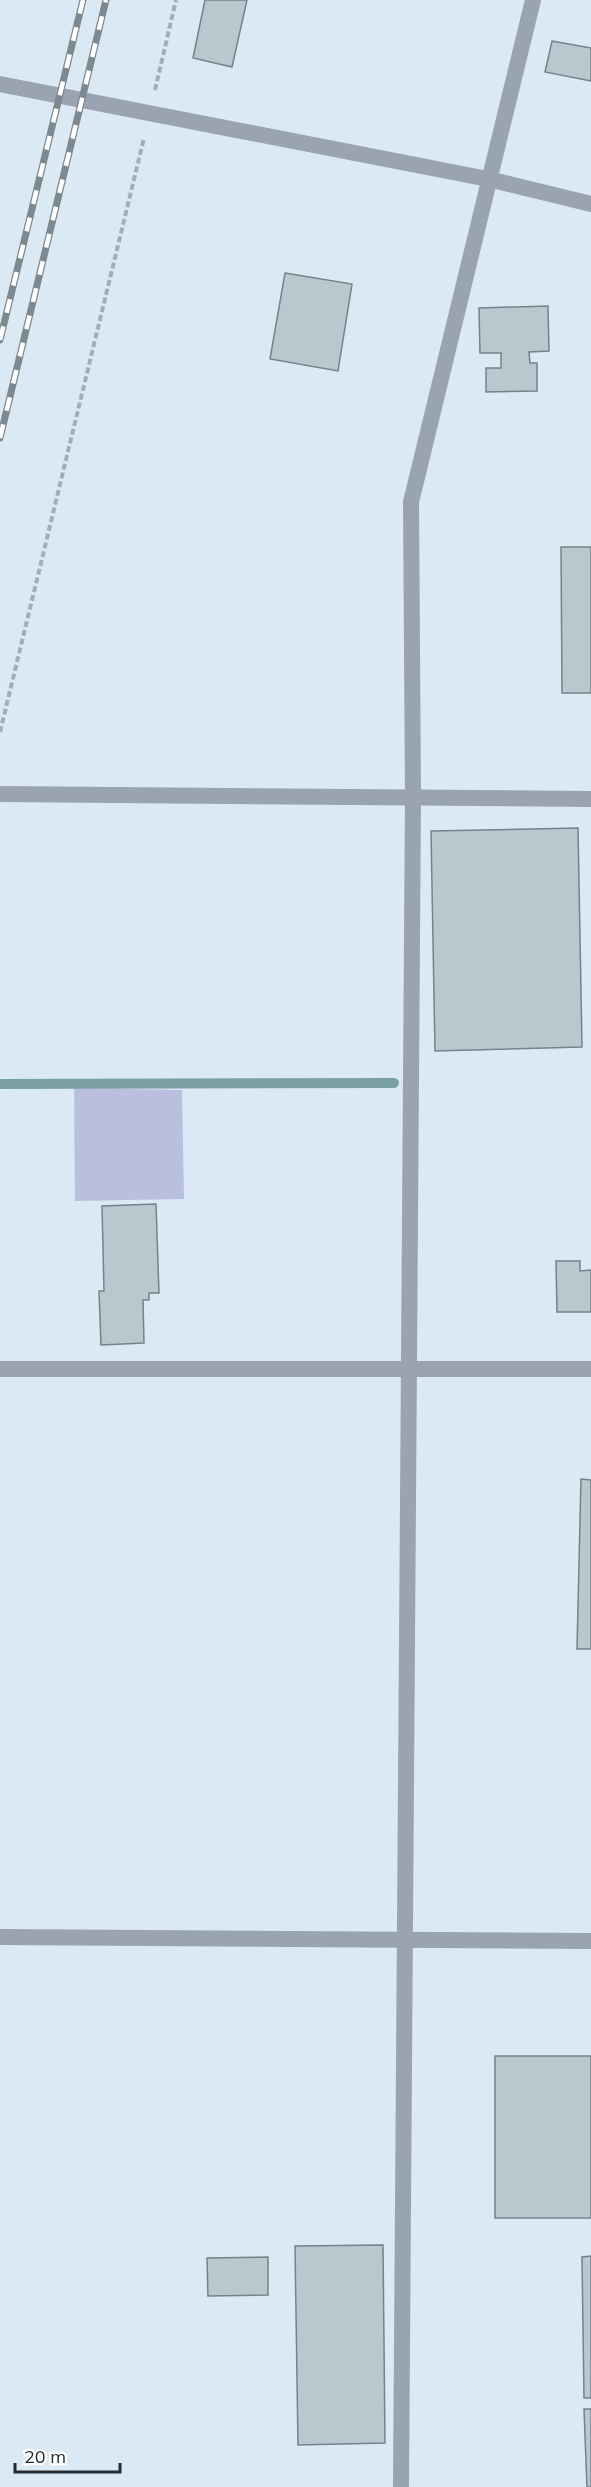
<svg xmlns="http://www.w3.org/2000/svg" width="591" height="2487" font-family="Mulish,sans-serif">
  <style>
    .green { fill: #babfe0 }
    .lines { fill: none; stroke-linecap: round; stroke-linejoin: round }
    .stream { stroke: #7ba0a3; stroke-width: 10 }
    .building { fill: #b7c9cf; stroke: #728389; stroke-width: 1.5 }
    .path { stroke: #a2aeb6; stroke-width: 4; stroke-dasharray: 6 3; stroke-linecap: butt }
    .minor { stroke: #9aa3b1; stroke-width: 16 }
    .rail-casing { stroke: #7e888f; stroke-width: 7 }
    .rail { stroke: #fff; stroke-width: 4.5; stroke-dasharray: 14; stroke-linecap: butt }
  </style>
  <rect width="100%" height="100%" fill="#dae9f3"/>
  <!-- green -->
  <path class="green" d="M74,1088L182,1090L184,1199L75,1201Z"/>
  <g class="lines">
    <!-- stream -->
    <path class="stream" d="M0,1084L394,1083"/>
  </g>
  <!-- building -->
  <g class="building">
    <path d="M205,0H247L232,67L193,58Z"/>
    <path d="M552,41L591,48V81L545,72Z"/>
    <path d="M285,273L352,284L338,371L270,359Z"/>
    <path d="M548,306L549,351L529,352L530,363H537V391L486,392V368H501V353H480L479,308Z"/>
    <path d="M561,547H591V693H562Z"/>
    <path d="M578,828L582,1047L435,1051L431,831Z"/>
    <path d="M156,1204L159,1293H149V1300H143L144,1343L101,1345L99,1291H104L102,1206Z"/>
    <path d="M556,1261H580V1271L591,1270V1312H557Z"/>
    <path d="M581,1479L591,1480V1649H577Z"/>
    <rect x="495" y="2056" width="96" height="162"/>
    <path d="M383,2245L385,2443L298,2445L295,2246Z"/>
    <path d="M591,2256V2398H584L582,2257Z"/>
    <path d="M268,2257V2295L208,2296L207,2258Z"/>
    <path d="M584,2409H591V2487H587Z"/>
  </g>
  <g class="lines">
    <!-- path -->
    <g class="path">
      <path d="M155,90L176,0"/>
      <path d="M0,732L144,138"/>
    </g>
    <!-- minor -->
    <g class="minor">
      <path d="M0,84L488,179L591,204"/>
      <path d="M0,794L591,799"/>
      <path d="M0,1369H591"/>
      <path d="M0,1937L591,1941"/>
      <path d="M401,2487L413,797L411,502L533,0"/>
    </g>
    <!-- rail casing -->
    <g class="rail-casing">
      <g id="rail">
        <path d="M0,340L83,0"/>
        <path d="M0,438L106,0"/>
      </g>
    </g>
    <!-- rail -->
    <use href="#rail" class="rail"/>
  </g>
  <!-- scale -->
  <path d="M15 2463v9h105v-9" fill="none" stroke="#262b2f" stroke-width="3"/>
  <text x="24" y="2463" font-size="18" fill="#262b2f" stroke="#ffffff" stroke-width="4.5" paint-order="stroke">20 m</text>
</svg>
